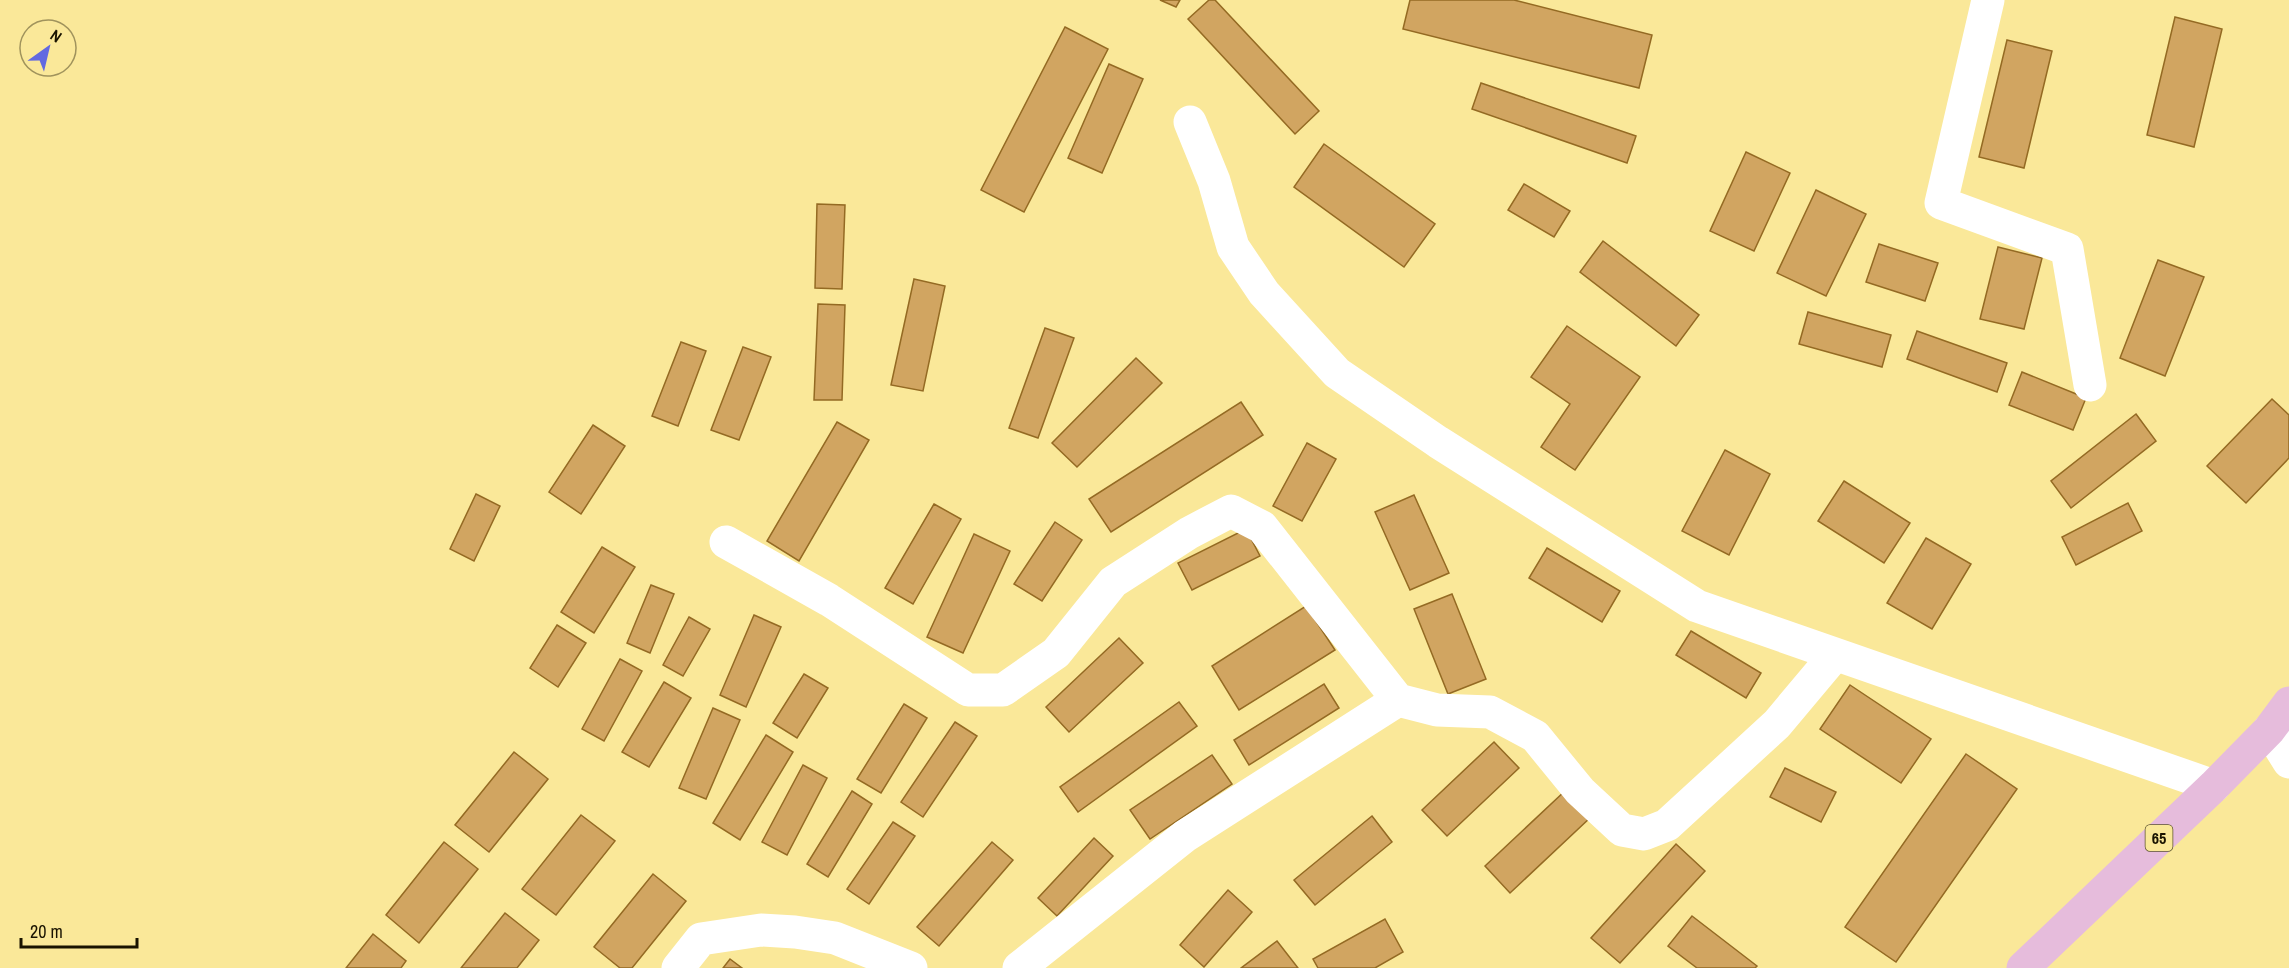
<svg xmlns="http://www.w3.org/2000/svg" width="2289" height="968" font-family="'Archivo Narrow',sans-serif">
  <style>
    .building { fill: #d1a561; stroke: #946a23; stroke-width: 1.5 }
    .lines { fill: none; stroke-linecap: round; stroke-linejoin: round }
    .minor { stroke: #fff; stroke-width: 33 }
    .major { stroke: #e6bcdc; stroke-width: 33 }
    .labels { text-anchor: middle; stroke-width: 4.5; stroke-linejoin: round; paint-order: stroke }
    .shield { fill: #fae899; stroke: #5c532e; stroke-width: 1.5 }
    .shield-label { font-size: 16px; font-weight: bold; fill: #191300 }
  </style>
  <rect width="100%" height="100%" fill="#fae899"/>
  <!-- building -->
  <g class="building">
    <path d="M1160,0H1180L1176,7Z"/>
    <path d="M1209,0H1215L1319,111L1295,134L1188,19Z"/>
    <path d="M1410,0H1514L1652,35L1639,88L1403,29Z"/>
    <path d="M2175,17L2222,29L2194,147L2147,135Z"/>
    <path d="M1065,27L1108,49L1024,212L981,190Z"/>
    <path d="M2007,40L2052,51L2024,168L1979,157Z"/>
    <path d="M1109,64L1143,79L1102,173L1068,158Z"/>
    <path d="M1481,83L1636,136L1627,163L1472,109Z"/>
    <path d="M1324,144L1435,224L1404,267L1294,187Z"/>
    <path d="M1746,152L1790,173L1754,251L1710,231Z"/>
    <path d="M1524,184L1570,211L1554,237L1508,210Z"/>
    <path d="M1816,190L1866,214L1826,296L1777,273Z"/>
    <path d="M817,204L845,205L842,289L815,288Z"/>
    <path d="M1603,241L1699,315L1676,346L1580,272Z"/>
    <path d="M1879,244L1938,263L1925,301L1866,282Z"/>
    <path d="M1998,247L2042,258L2024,329L1980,319Z"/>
    <path d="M2158,260L2204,277L2165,376L2120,358Z"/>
    <path d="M914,279L945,286L923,391L891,385Z"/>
    <path d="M818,304L845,305L842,400H814Z"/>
    <path d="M1808,312L1891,335L1882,367L1799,344Z"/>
    <path d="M1567,326L1640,377L1575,470L1541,447L1570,404L1531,377Z"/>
    <path d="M1045,328L1074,338L1038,438L1009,428Z"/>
    <path d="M1917,331L2007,363L1997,392L1907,359Z"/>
    <path d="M681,342L706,351L678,426L652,416Z"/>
    <path d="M743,347L771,357L739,440L711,430Z"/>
    <path d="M1136,358L1162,383L1077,467L1052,443Z"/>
    <path d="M2022,372L2086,398L2073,430L2009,405Z"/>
    <path d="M2272,399L2289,415V458L2246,503L2207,466Z"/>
    <path d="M1241,402L1263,435L1111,532L1089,499Z"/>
    <path d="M2136,414L2156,441L2071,508L2051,481Z"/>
    <path d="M837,422L869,440L799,561L767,541Z"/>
    <path d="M593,425L625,446L581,514L549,492Z"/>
    <path d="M1307,443L1336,459L1302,521L1273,506Z"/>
    <path d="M1725,450L1770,474L1729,555L1682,531Z"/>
    <path d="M1844,481L1910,523L1884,563L1818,521Z"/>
    <path d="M476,494L500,506L474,561L450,549Z"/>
    <path d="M1414,495L1449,573L1410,590L1375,512Z"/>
    <path d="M2128,503L2142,531L2076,565L2062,537Z"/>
    <path d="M934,504L961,519L913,604L885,588Z"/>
    <path d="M1055,522L1082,540L1042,601L1014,584Z"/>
    <path d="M1246,529L1260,556L1192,590L1178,563Z"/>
    <path d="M974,534L1010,551L963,653L927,637Z"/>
    <path d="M1926,538L1971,564L1932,629L1887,603Z"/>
    <path d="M602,547L635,567L594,633L561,612Z"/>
    <path d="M1547,548L1620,591L1602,622L1529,578Z"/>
    <path d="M651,585L674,594L650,653L627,643Z"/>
    <path d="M1452,594L1486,679L1448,694L1414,609Z"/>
    <path d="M1306,606L1335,650L1239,710L1212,666Z"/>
    <path d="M754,615L781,627L746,707L720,695Z"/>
    <path d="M689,617L710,629L683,676L663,665Z"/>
    <path d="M557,625L586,643L558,687L530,668Z"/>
    <path d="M1691,631L1761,673L1746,698L1676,655Z"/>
    <path d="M1119,638L1143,663L1069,732L1046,707Z"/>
    <path d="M620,659L642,671L604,741L582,729Z"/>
    <path d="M804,674L828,688L797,738L773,723Z"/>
    <path d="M664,682L691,698L649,767L622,752Z"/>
    <path d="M1324,684L1339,708L1249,765L1234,740Z"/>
    <path d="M1850,685L1931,739L1901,783L1820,729Z"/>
    <path d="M1179,702L1197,726L1078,812L1060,787Z"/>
    <path d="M904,704L927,718L881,793L857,779Z"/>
    <path d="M713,708L740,720L706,799L679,788Z"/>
    <path d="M955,722L977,736L923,817L901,802Z"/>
    <path d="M766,735L793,752L740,840L713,823Z"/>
    <path d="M1494,742L1519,768L1447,836L1422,810Z"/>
    <path d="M514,752L548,779L489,852L455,825Z"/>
    <path d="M1966,754L2017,789L1896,962L1845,927Z"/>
    <path d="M1212,755L1232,784L1150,839L1130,810Z"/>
    <path d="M803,765L827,778L787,855L762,842Z"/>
    <path d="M1785,768L1836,792L1821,822L1770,797Z"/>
    <path d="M1567,789L1592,816L1510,893L1485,866Z"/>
    <path d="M852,791L872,804L828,877L807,864Z"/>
    <path d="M581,815L615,841L556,915L522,889Z"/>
    <path d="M1372,816L1392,842L1315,905L1294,880Z"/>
    <path d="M893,822L915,836L869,904L847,889Z"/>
    <path d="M1094,838L1113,856L1057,916L1038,898Z"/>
    <path d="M444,842L478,869L419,943L386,915Z"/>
    <path d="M992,842L1013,860L939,946L917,927Z"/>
    <path d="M1676,844L1705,871L1620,963L1591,938Z"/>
    <path d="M653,874L686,901L632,968H620L594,947Z"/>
    <path d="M1228,890L1252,912L1204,967L1180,945Z"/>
    <path d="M505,913L539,940L517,968H461Z"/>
    <path d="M1692,916L1757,966L1755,968H1697L1668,946Z"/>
    <path d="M1385,919L1403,952L1375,968H1318L1313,959Z"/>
    <path d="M373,934L406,961L401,968H346Z"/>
    <path d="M1277,941L1298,968H1241Z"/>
    <path d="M730,959L742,968H723Z"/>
  </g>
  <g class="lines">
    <!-- minor -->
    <g class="minor">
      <path d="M1988,0L1941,203L2067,249L2090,385"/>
      <path d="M1190,122L1214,181L1233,247L1264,293L1337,373L1438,442L1697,606L2214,786"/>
      <path d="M726,542L829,600L968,690H1003L1056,653L1113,582L1189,533L1231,511L1262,527L1398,700L1437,710L1490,712L1535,736L1580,791L1622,830L1644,834L1667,825L1777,724L1834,656"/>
      <path d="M2269,730L2289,762"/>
      <path d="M678,968L701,939L761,930L795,932L835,938L911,968"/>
      <path d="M1019,968L1185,836L1398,700"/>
    </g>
    <!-- major -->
    <path class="major" d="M2023,968L2214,786L2269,730L2289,703"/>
  </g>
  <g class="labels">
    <!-- shield labels -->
    <rect class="shield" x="2145.5" y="825" width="27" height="26" rx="4.5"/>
    <g class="shield-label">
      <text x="2159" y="844">65</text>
    </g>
  </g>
  <!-- north arrow -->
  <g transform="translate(48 48) rotate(34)"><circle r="28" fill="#fae899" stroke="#a0935c" stroke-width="1.5"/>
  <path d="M0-4.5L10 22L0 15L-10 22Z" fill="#6269e1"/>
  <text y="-9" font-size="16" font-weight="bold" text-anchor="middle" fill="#191300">N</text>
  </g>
  <!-- scale -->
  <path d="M21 938v9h116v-9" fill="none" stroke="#191300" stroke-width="3"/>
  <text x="30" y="938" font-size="18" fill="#191300" stroke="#fae899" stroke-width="4.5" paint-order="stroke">20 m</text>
</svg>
